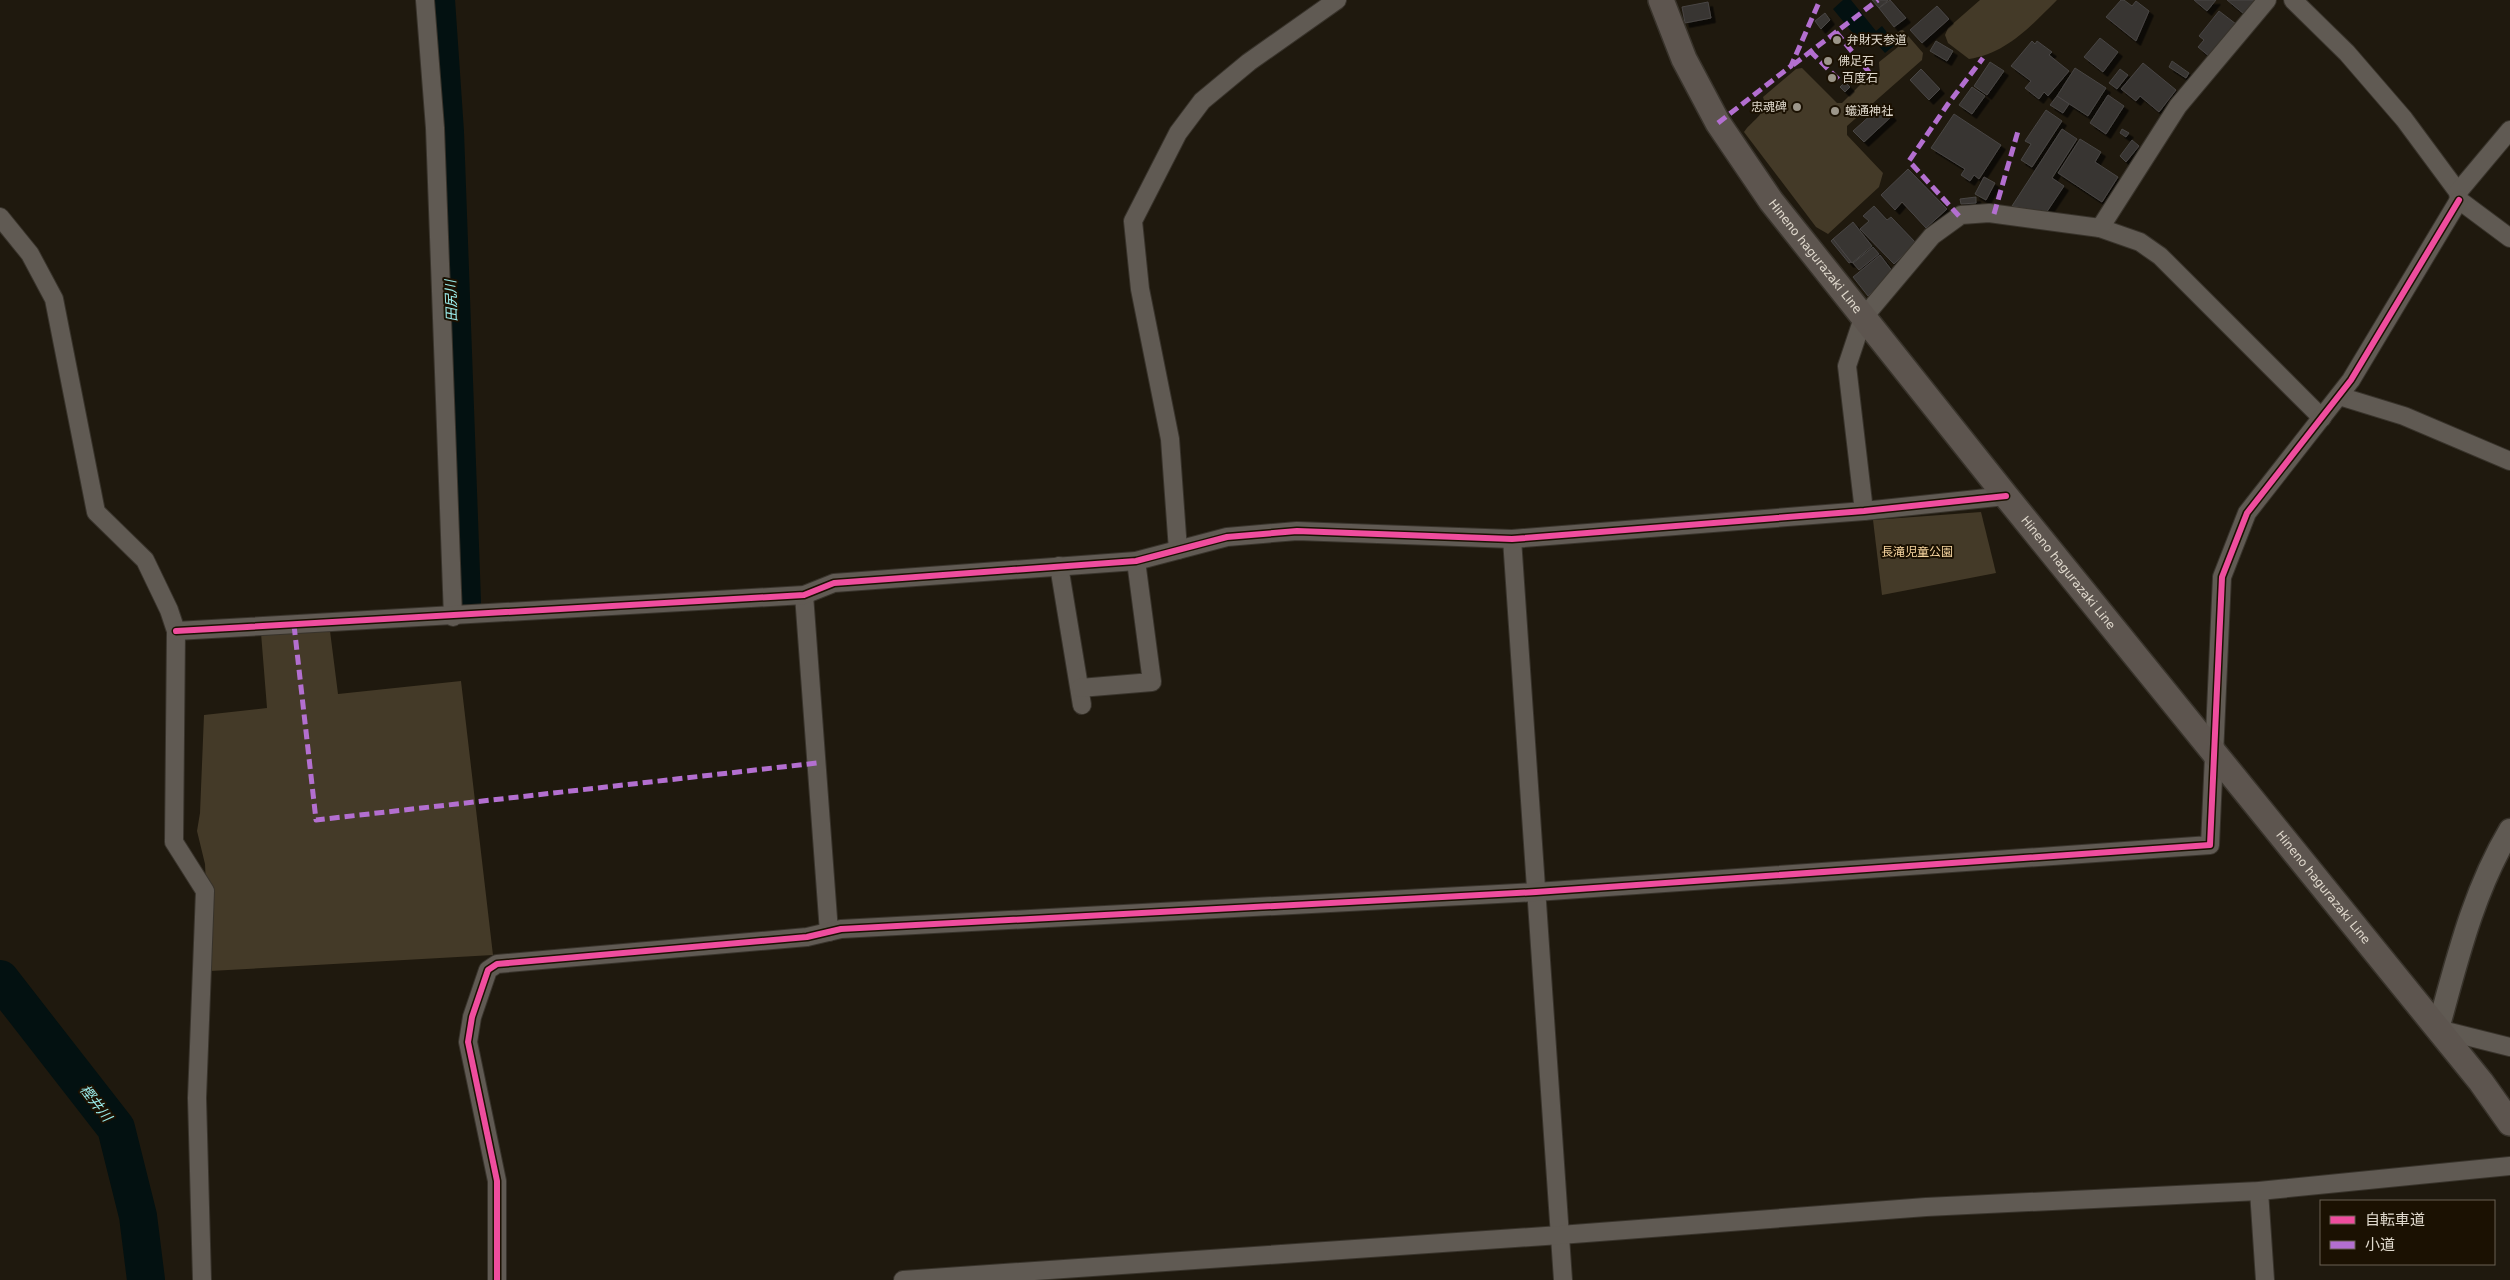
<svg xmlns="http://www.w3.org/2000/svg" width="2510" height="1280" font-family="'DejaVu Sans','Noto Sans JP',sans-serif">
  <style>
    .green { fill: #443a28 }
    .water { fill: #031111 }
    .lines { fill: none; stroke-linecap: round; stroke-linejoin: round }
    .river { stroke: #031111; stroke-width: 38 }
    .building { fill: #373433; stroke: #494644; filter: url(#shadow) }
    .minor-casing { stroke: #38332b; stroke-width: 20 }
    .tertiary-casing { stroke: #38332b; stroke-width: 25 }
    .secondary-casing { stroke: #38332b; stroke-width: 28 }
    .minor { stroke: #605a53; stroke-width: 18 }
    .tertiary { stroke: #605a53; stroke-width: 22 }
    .secondary { stroke: #5d554f; stroke-width: 25 }
    .quiet { stroke: #b36fd0; stroke-width: 5; stroke-dasharray: 10 5; stroke-linecap: butt }
    .cycleway-casing { stroke: #1b1102; stroke-width: 9 }
    .cycleway { stroke: #ef4d9e; stroke-width: 6 }
    .poi-dot { fill: #9c968a; stroke: #1b1102; stroke-width: 2 }
    .labels { text-anchor: middle; stroke-width: 4; stroke-linejoin: round; paint-order: stroke }
    .poi-label { font-size: 12px; fill: #e0d9cd; stroke: #1b1102; text-anchor: start }
    .street-label { font-size: 12px; fill: #e0d9cd; stroke: #1b1102 }
    .park-label { font-size: 12px; fill: #f8d6a0; stroke: #1b1102 }
    .water-label { font-size: 14px; font-style: italic; fill: #9bedec; stroke: #1b1102 }
  </style>
  <defs>
    <filter id="shadow"><feDropShadow dx="4.5" dy="4.5" stdDeviation="0" flood-color="#0009"/></filter>
  </defs>
  <rect width="100%" height="100%" fill="#1f190e"/>
  <!-- green -->
  <g class="green">
    <path d="M1980,0H2057C2032,25 2006,54 1969,59L1948,43L1945,35L1948,28Z"/>
    <path d="M1900,30H1903L1923,53L1922,60L1847,126V135L1883,173L1879,187L1828,234L1816,227L1744,132C1752,120 1769,113 1763,97L1796,69L1802,68L1837,103H1842L1863,82L1871,85L1880,76L1879,62L1898,47L1899,43L1894,37Z"/>
    <path d="M1981,512L1996,573L1882,595L1873,520Z"/>
    <path d="M330,631L338,694L461,681L493,955L210,971L205,864L197,831L200,813L204,715L267,708L261,633Z"/>
  </g>
  <!-- water -->
  <path class="water" d="M1843,0H1851L1876,31L1882,26L1896,44L1885,53L1870,36L1861,43L1833,9Z"/>
  <g class="lines">
    <!-- river -->
    <g class="river">
      <path d="M436,0L445,132L462,602"/>
      <path d="M0,979L116,1128L138,1216L146,1280"/>
    </g>
  </g>
  <!-- building -->
  <g class="building">
    <path d="M1872,0H1888L1879,8Z"/>
    <path d="M1890,0L1906,18L1894,27L1879,8Z"/>
    <path d="M2121,0H2124L2132,6L2136,1L2149,11L2136,41L2106,17Z"/>
    <path d="M2194,0H2216L2207,11Z"/>
    <path d="M2227,0H2255L2244,14Z"/>
    <path d="M1708,2L1711,18L1685,23L1682,7Z"/>
    <path d="M1937,6L1949,19L1922,43L1910,30Z"/>
    <path d="M2219,11L2236,24L2210,57L2198,47L2204,40L2199,36Z"/>
    <path d="M1825,13L1830,20L1821,29L1815,21Z"/>
    <path d="M2100,38L2118,52L2103,72L2084,57Z"/>
    <path d="M1936,41L1953,51L1947,61L1930,51Z"/>
    <path d="M2032,41L2035,44L2037,41L2052,52L2049,55L2069,71L2048,96L2044,92L2039,99L2025,88L2031,81L2011,66Z"/>
    <path d="M2172,61L2189,73L2186,78L2169,67Z"/>
    <path d="M1990,62L2004,71L1987,95L1974,86Z"/>
    <path d="M2143,63L2176,90L2159,112L2140,96L2136,101L2121,89Z"/>
    <path d="M2075,68L2106,88L2088,116L2057,96Z"/>
    <path d="M1921,69L1940,89L1929,100L1910,80Z"/>
    <path d="M2120,69L2128,75L2117,89L2109,83Z"/>
    <path d="M1845,82L1850,87L1845,92L1840,87Z"/>
    <path d="M1972,87L1985,96L1972,114L1959,105Z"/>
    <path d="M2108,95L2124,106L2106,134L2090,123Z"/>
    <path d="M2057,96L2069,104L2063,113L2050,105Z"/>
    <path d="M1882,105L1892,116L1864,142L1853,131Z"/>
    <path d="M2046,110L2062,121L2032,167L2021,160L2031,144L2025,141Z"/>
    <path d="M1954,114L2001,145L1979,179L1974,175L1970,181L1961,175L1965,169L1931,148Z"/>
    <path d="M2062,129L2077,139L2052,178L2064,186L2046,213L2012,206Z"/>
    <path d="M2122,129L2129,133L2126,137L2120,133Z"/>
    <path d="M2080,139L2101,152L2095,162L2118,177L2102,202L2058,173Z"/>
    <path d="M2132,140L2139,146L2126,162L2120,156Z"/>
    <path d="M1908,169L1947,209L1926,228L1902,202L1895,210L1881,195Z"/>
    <path d="M1984,177L1995,183L1986,200L1975,194Z"/>
    <path d="M1976,197V203L1961,204L1960,199Z"/>
    <path d="M1874,206L1887,220L1891,217L1916,243L1894,264L1860,229L1869,221L1863,216Z"/>
    <path d="M1853,222L1872,246L1852,263L1833,239Z"/>
    <path d="M1833,239L1851,262L1849,263L1831,241Z"/>
    <path d="M1873,247L1879,254L1859,270L1853,263Z"/>
    <path d="M1880,255L1893,272L1868,296L1853,277Z"/>
  </g>
  <g class="lines">
    <!-- minor casing -->
    <g class="minor-casing">
      <g id="minor">
        <path d="M425,0L435,128L453,617"/>
        <path d="M2293,0L2347,53L2404,119L2458,192L2459,200L2510,238"/>
        <path d="M2458,192L2510,130"/>
        <path d="M0,217L30,254L54,299L96,512L145,560L169,610L176,631L174,842L205,891L197,1098L202,1280"/>
        <path d="M2100,228L2140,242L2160,256L2322,418"/>
        <path d="M2339,396L2404,416L2510,461"/>
        <path d="M1864,511L1847,366L1863,318L1932,236L1961,215L1989,213L2100,228L2178,106L2267,0"/>
        <path d="M1512,539L1563,1280"/>
        <path d="M1178,550L1170,439L1140,289L1133,221L1178,133L1202,101L1249,62L1337,0"/>
        <path d="M1059,566L1082,705"/>
        <path d="M804,595L829,932"/>
        <path d="M176,631L804,595L834,583L1136,561L1227,537L1297,531L1512,539L1864,511L2006,496"/>
        <path d="M1080,688L1152,682L1136,561"/>
        <path d="M2438,1029L2510,1047"/>
        <path d="M2259,1191L2265,1280"/>
        <path d="M497,1280V1181L468,1042L472,1017L488,970L497,964L807,937L841,929L1536,892L2210,845L2222,577L2247,513L2351,380L2459,200"/>
        <path d="M903,1280L1560,1235L1926,1207L2259,1191L2510,1166"/>
      </g>
    </g>
    <!-- tertiary casing -->
    <g class="tertiary-casing">
      <path id="tertiary" d="M2438,1029C2457,960 2473,892 2510,830"/>
    </g>
    <!-- secondary casing -->
    <g class="secondary-casing">
      <g id="secondary">
        <path id="s1" d="M1661,0L1684,59L1718,123L1771,201L2006,496L2481,1082L2510,1123"/>
      </g>
    </g>
    <!-- minor -->
    <use href="#minor" class="minor"/>
    <!-- tertiary -->
    <use href="#tertiary" class="tertiary"/>
    <!-- secondary -->
    <use href="#secondary" class="secondary"/>
    <!-- quiet -->
    <g class="quiet">
      <path d="M1836,32L1869,72"/>
      <path d="M1810,51L1840,81"/>
      <path d="M1793,65L1878,0"/>
      <path d="M1718,123L1791,66L1820,0"/>
      <path d="M1994,214L2018,131"/>
      <path d="M1959,216L1909,161L1948,104L1983,58"/>
      <path d="M294,625L316,820L817,763"/>
    </g>
    <!-- cycleway casing -->
    <g class="cycleway-casing">
      <g id="cycleway">
        <path d="M176,631L804,595L834,583L1136,561L1227,537L1297,531L1512,539L1864,511L2006,496"/>
        <path d="M497,1280V1181L468,1042L472,1017L488,970L497,964L807,937L841,929L1536,892L2210,845L2222,577L2247,513L2351,380L2459,200"/>
      </g>
    </g>
    <!-- cycleway -->
    <use href="#cycleway" class="cycleway"/>
  </g>
  <!-- markers -->
  <g class="poi-dot">
    <circle cx="1837" cy="40" r="5"/>
    <circle cx="1828" cy="61" r="5"/>
    <circle cx="1832" cy="78" r="5"/>
    <circle cx="1797" cy="107" r="5"/>
    <circle cx="1835" cy="111" r="5"/>
  </g>
  <g class="labels">
    <!-- poi labels -->
    <g class="poi-label">
      <text x="1847" y="44">弁財天参道</text>
      <text x="1838" y="65">佛足石</text>
      <text x="1842" y="82">百度石</text>
      <text x="1787" y="111" text-anchor="end">忠魂碑</text>
      <text x="1845" y="115">蟻通神社</text>
    </g>
    <!-- street labels -->
    <g class="street-label">
      <text dy="4" stroke="none"><textPath href="#s1" startOffset="301">Hineno hagurazaki Line</textPath></text>
      <text dy="4" stroke="none"><textPath href="#s1" startOffset="706">Hineno hagurazaki Line</textPath></text>
      <text dy="4" stroke="none"><textPath href="#s1" startOffset="1111">Hineno hagurazaki Line</textPath></text>
    </g>
    <!-- park labels -->
    <g class="park-label">
      <text x="1917" y="556">長滝児童公園</text>
    </g>
    <!-- water labels -->
    <g class="water-label">
      <text transform="translate(451 301) rotate(-92)" y="5">田尻川</text>
      <text transform="translate(96 1103) rotate(52)" y="5">樫井川</text>
    </g>
  </g>
  <!-- legend -->
  <rect x="2320" y="1200" width="175" height="65" fill="#1b1102" stroke="#6a6153"/>
  <rect x="2330" y="1216" width="25" height="8" fill="#ef4d9e" stroke="#6a6153"/>
  <text x="2365" y="1225" font-size="15" fill="#e0d9cd">自転車道</text>
  <rect x="2330" y="1241" width="25" height="8" fill="#b36fd0" stroke="#6a6153"/>
  <text x="2365" y="1250" font-size="15" fill="#e0d9cd">小道</text>
</svg>
